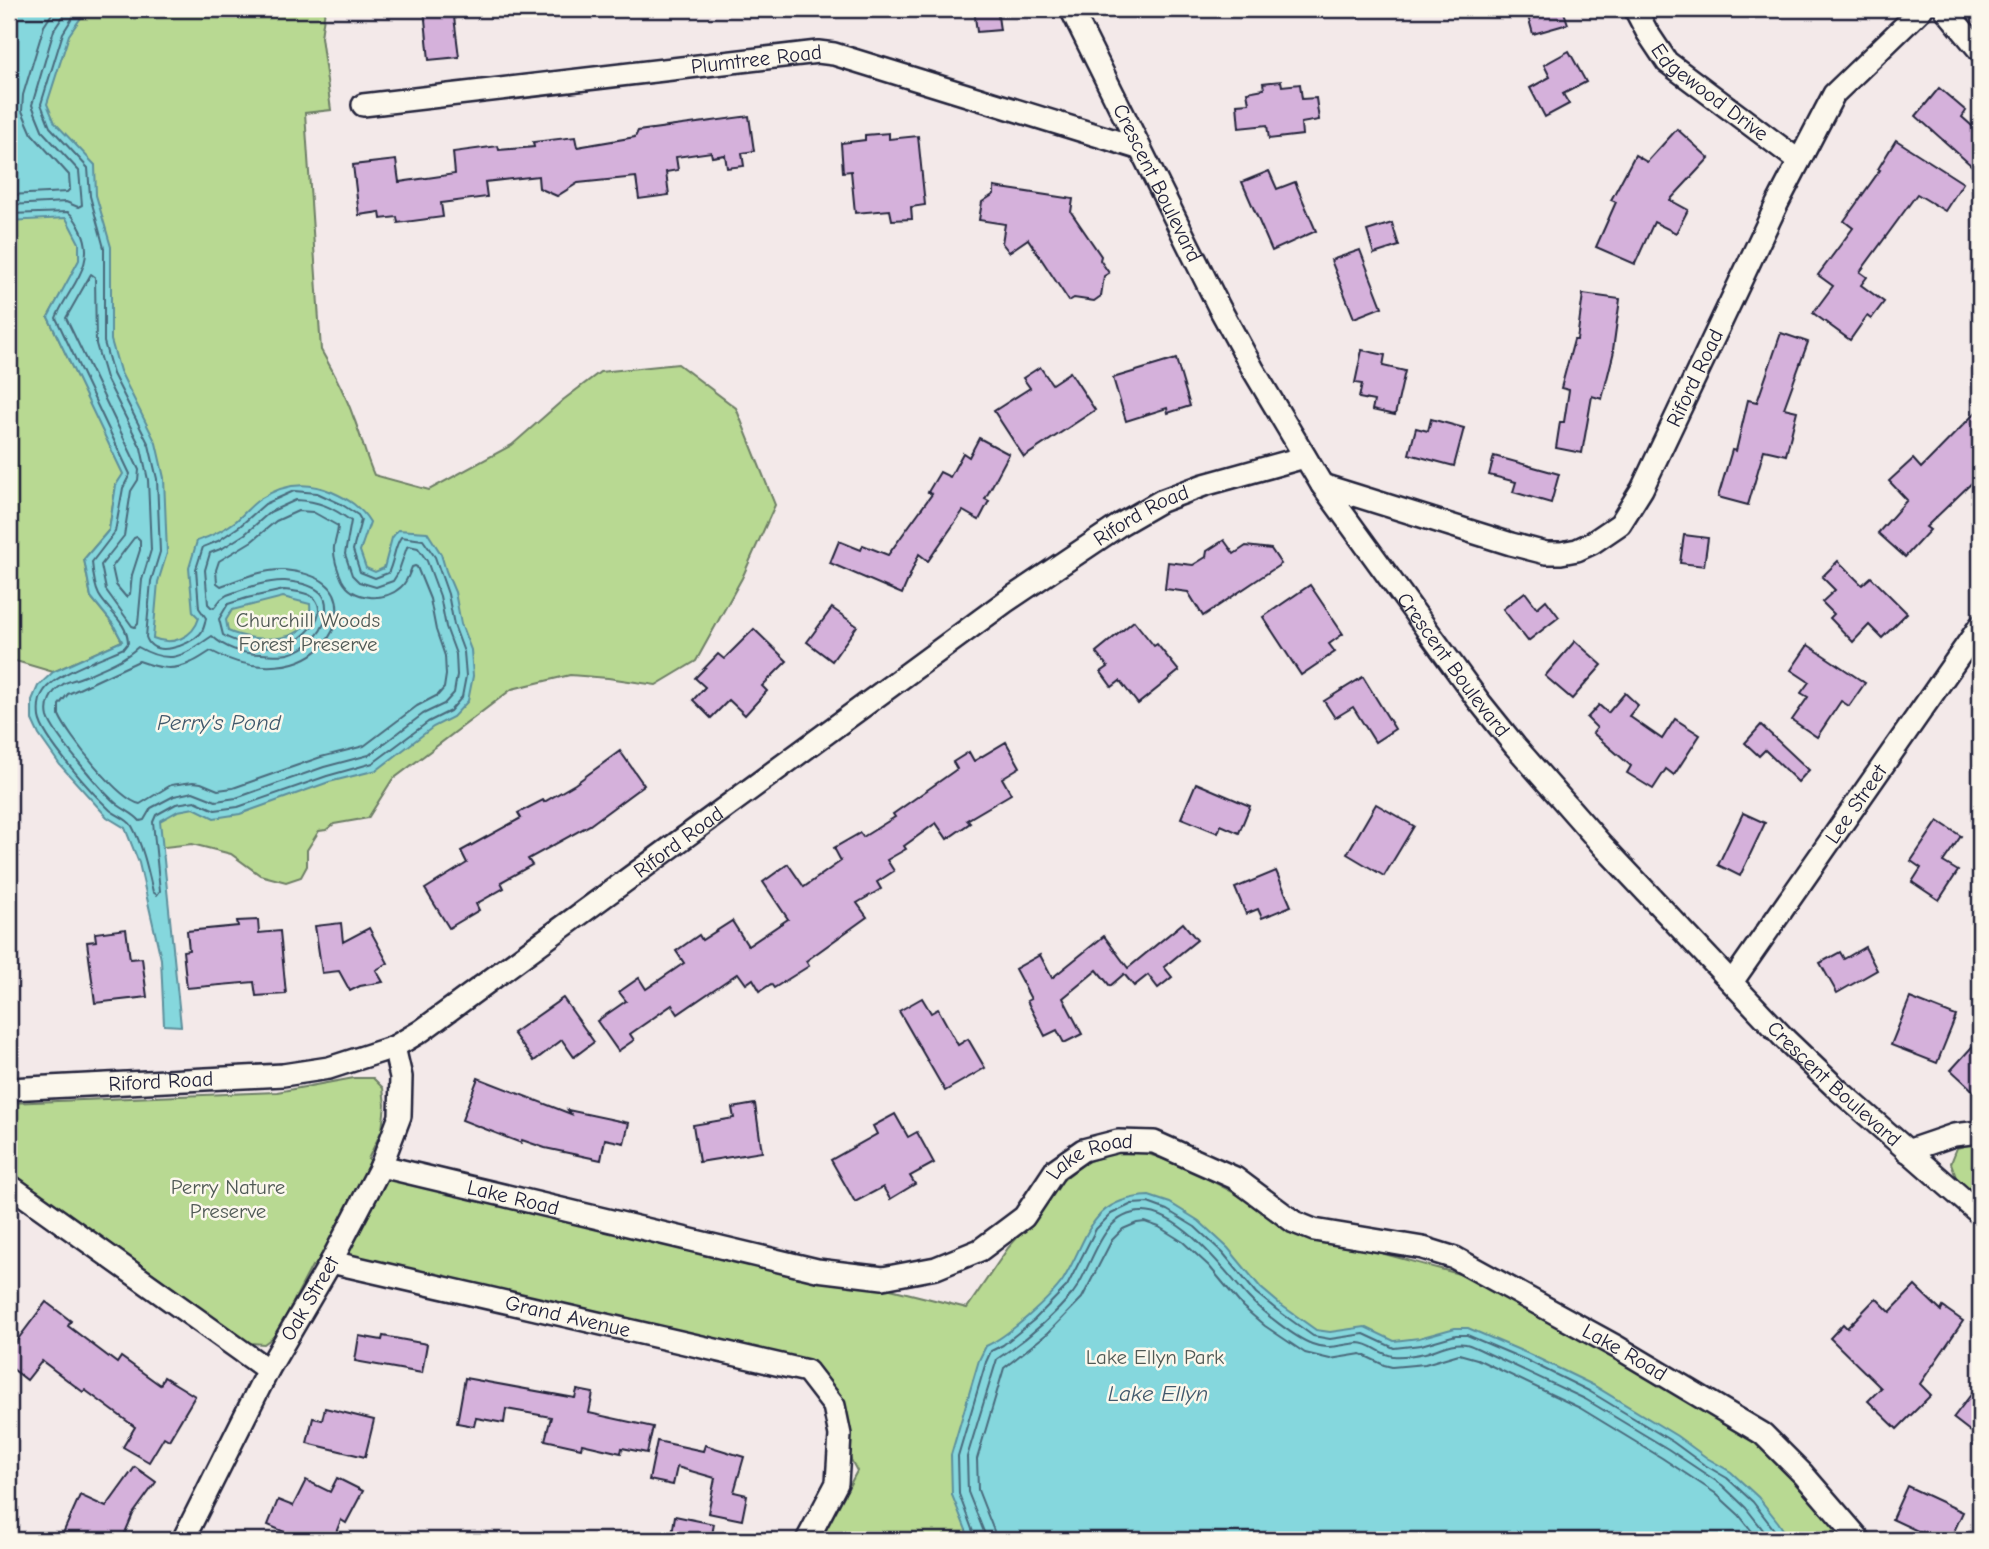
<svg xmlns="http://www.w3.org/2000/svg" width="1989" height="1549" font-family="'Comic Neue',sans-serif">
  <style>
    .green { fill: #b8d992; stroke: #6d7e66; stroke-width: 2 }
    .water { fill: #85d7dd; stroke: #5d8f9c; stroke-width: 2; fill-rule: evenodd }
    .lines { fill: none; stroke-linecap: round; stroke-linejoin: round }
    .shore { stroke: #4a6a7c; stroke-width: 2 }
    .building { fill: #d5b1db; stroke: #22223b; stroke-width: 2 }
    .minor-casing { stroke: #22223b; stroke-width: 26 }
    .minor { stroke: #fbf7ec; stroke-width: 21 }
    .labels { text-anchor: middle; stroke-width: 5; stroke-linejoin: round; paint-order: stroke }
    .street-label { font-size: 21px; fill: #22223b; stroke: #fbf7ec }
    .park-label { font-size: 21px; fill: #4f5955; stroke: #fbf7ec }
    .water-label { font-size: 23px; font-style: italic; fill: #40586c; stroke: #fbf7ec }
  </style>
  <rect width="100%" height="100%" fill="#f3e9e9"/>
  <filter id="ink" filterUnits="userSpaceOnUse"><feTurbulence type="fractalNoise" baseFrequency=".0143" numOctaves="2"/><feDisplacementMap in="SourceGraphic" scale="14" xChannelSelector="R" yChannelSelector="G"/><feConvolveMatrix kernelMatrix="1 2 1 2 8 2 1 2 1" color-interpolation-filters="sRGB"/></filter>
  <g filter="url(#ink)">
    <!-- green -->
    <g class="green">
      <path d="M9,9H325L321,37L331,110L305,113L321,350C333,371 345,393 353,416C361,435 365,455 374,475L429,490L512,445L563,400L600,372L678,364L736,408L775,505L742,578L696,661L656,685L608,678L570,675L512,689L392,780L368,818L334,824L326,830L319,831L307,850V866L301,877L286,882L260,875L231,854L192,844L156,848L138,639L152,531L79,243L80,260L48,317L124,474L116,485L109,530L84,559L91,597L113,624L122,641L53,672L9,659Z"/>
      <path d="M354,1078H373L383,1088L385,1105L382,1130L368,1159L967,1308L1008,1248L1040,1212L1062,1181L1084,1163L1111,1153L1139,1151L1182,1165L1302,1229L1351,1245L1474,1278L1689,1399L1759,1443L1846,1540H821L857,1471L827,1415L797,1377L312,1266L276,1335L264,1344L250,1343L9,1171V1103L277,1092Z"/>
      <path d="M1980,1143V1199L1957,1180L1951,1163L1957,1148L1967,1145Z"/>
    </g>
    <!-- water -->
    <g class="water">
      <path d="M9,9H87L69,35L47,104L55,123L95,165L96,195L111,247V340L120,371L156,443L164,478L167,553L158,582L153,638C172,646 193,638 199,618L193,612L189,568L197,541C212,536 224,530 236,521C244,514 251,505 260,499C283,484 308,481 332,492C348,499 361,507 370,522L360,551L366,568L375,572L384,568L392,538L398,530L427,532L441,554L446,571L455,592L461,624L471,650L473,676L468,701L453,717L433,727L377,770L329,782L240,814L214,818L194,808L178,811L160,821L181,1026L164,1025L161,959L139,863L125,828L107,817L60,765L39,735L32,720V700L38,686L53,672L122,641L113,624L91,597L84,559L109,530L116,485L123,474L48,317L79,260V243L66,218L9,221ZM283,597L310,604C315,646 254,643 228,631L226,620L232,610Z"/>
      <path d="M1149,1196L1170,1203L1199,1221L1228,1248L1261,1288L1281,1305L1316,1330L1330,1332L1365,1327L1394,1341L1419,1338L1455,1328H1468L1529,1354L1593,1385L1677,1436L1707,1458L1731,1472L1758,1497L1778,1522L1790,1540H970L952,1495L951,1455L979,1360L986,1346C1007,1337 1050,1299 1063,1280C1089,1238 1088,1199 1149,1196Z"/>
    </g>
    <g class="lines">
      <!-- shore -->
      <g class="shore">
        <path d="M9,195L67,192L70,189L69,175L32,134L22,111L23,95L44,26L55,9"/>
        <path d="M9,205L66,202L78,207L82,205L79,171L43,132L32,105L54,30L68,9"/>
        <path d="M9,214L68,212C75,217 77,223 81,230C98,264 68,288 56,318L130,474L123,488L115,532L92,562C93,572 94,586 99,595C108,611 128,623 128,643L124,648C104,657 55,674 44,691C39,698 38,708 39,717C42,738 93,794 110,810C117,816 127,818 132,826C143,846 148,870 153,892L157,895L160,891L153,822L156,815L176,804L195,801L215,810L238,807L327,776L373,763L428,722L450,711L462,697L466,676L464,652L454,625L448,594L435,557L423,540L401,537C394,547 394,562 388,573L375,578L360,572L353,550L361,520L358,515L341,504L317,493L294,491L265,504L240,526L218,541L203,547L196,569L199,608L206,618C205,624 204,630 200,634C188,646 153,659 146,637L151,581L160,552L157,479L149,445L113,374L104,342V248L90,196L88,168L50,127L41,104L63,33L78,9"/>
        <path d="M91,274L95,277L96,344L106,378L141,448L148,480L151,550L142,580L138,624L135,627L132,626L106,590L101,565L124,536L131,491L138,480L139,470L66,318Z"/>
        <path d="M296,500C319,501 332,507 351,521L345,554L352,575L359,582L376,587L393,581L398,573L407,547L409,546L418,548L427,561L440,596L446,627L456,654L457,675L454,693L444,704L423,714L369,755L324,767L236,798L216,801L193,792L174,796L151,808L144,820L140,821C134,814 126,811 118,805C104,794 53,734 48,717C45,705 51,692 62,685C67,681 75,680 82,677C101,669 123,661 138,647C171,666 183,656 212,636C225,648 242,654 261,654C269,654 280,656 288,654C308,649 329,629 326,607C326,602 325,597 321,593C313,585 296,582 285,581C267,580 244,589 227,595L221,599L214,608L211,607L208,604L205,570L210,553L223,548L245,534L270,512Z"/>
        <path d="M298,511L313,512L338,526C338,533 335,540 334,547C333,557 338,571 342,580C353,601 385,602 401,587C407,582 409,574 412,567L415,566L417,567L430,599L436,630L445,656L446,675L444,688L438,695L417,706L364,746L321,757L233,788L218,790L201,783L193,782L171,785L140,804C119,800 68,736 59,715V705L68,694L139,661C156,667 172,672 190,663C198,660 204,655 211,651C243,669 294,675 322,646C338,630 345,598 325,583C315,575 297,571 284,570C264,569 240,579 221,586L217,583L216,570L219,561L252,541L276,521Z"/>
        <path d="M137,537L140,540V550L132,575L130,594L126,597L116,585L112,567L134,538Z"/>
        <path d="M284,590C293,591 309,592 315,599C329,617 302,640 287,645C272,650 236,644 223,635L219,619L228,604L247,598Z"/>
        <path d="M976,1540L959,1494L958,1456L986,1362L991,1351L1003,1345L1034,1320L1067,1286L1096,1229L1111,1214L1132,1204L1148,1203L1167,1210L1195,1227L1223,1253L1256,1293L1277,1310L1313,1336L1330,1339L1364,1334L1394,1348L1421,1345L1456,1335H1467L1526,1360L1589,1391L1673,1442L1703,1464L1727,1478L1753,1502L1782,1540"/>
        <path d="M985,1540L984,1532L968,1492L967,1457L997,1359C1024,1341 1052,1318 1073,1293C1094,1266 1099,1213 1142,1212C1180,1211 1225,1271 1248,1297C1260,1310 1295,1338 1312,1344C1329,1351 1342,1344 1359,1343C1372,1343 1380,1355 1393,1356C1403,1357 1415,1355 1425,1353C1437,1350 1453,1341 1466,1344C1471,1345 1476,1348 1481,1350L1585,1399L1668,1449L1722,1485L1746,1508L1771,1540"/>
        <path d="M995,1540L994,1531L978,1490L977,1459L1004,1368L1048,1333L1082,1298L1112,1240L1123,1229L1137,1223L1145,1222L1159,1227L1183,1242L1209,1266L1243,1307L1265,1326L1305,1353L1330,1359L1361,1354L1384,1365L1392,1367L1425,1364L1459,1354L1477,1359L1580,1408L1662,1458L1715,1493L1739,1515L1759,1540"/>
      </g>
    </g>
    <!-- building -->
    <g class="building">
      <path d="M424,9H453L459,57L429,60Z"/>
      <path d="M974,9H997L1000,30L977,32Z"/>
      <path d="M1526,9H1563L1568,24L1533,34Z"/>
      <path d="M1569,51L1586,82L1563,94L1569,104L1545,117L1530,88L1550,77L1544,65Z"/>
      <path d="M1281,81L1282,86L1300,84L1302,99L1316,98L1319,120L1301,123L1302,135L1269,139L1267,125L1239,128L1237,104L1249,103L1247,92L1264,89L1263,83Z"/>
      <path d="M1939,88L1966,111L1962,117L1980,133V155L1973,167L1916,116Z"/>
      <path d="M749,116L754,151L742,153L744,166L727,168L725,155L712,157L711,152L676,157L678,170L666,172L669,195L639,199L636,177L578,183L557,196L539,188L538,176L485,182L487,197L441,203L443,217L398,223L397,217L381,219L380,212L359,215L353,165L396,160L399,182L455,174L453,152L498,146L499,150L534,147L533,142L575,137L577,147L635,137L638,131Z"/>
      <path d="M1677,129L1709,158L1670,200L1688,210L1676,233L1654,222L1635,264L1596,247L1616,202L1611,200L1635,155L1647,162Z"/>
      <path d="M889,133V139L918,136L925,205L911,207L912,219L892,220L890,210L855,213L851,171L843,172L841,143L865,140V135Z"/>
      <path d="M1896,140L1963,183L1945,211L1917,194L1860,272L1867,277L1861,285L1884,302L1871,319L1867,316L1850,340L1813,313L1833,286L1818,275L1853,228L1844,221L1880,170L1878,169Z"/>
      <path d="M1269,171L1277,189L1295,182L1316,231L1272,251L1242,182Z"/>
      <path d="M994,187L1073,199L1071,212L1101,256L1100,260L1109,273L1104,276L1101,296L1094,301L1074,298L1069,301L1028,239L1009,252L1002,243L1005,224L979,220L982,202L994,194Z"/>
      <path d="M1392,223L1399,246L1374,254L1367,231Z"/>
      <path d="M1360,250L1382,307L1354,318L1331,260Z"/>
      <path d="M1583,294L1620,299L1613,350L1614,351L1602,399L1592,396L1582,453L1556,448L1560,422H1564L1569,390L1561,388L1574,340H1577Z"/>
      <path d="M1781,333L1808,342L1784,408L1797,411L1786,455L1764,450L1748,505L1718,497L1732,450L1736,451L1748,400L1757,402Z"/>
      <path d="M1362,350L1385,355L1383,366L1405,371L1395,415L1372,410L1374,401L1359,398L1362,384L1355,383Z"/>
      <path d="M1176,359L1190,406L1168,413L1167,408L1126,421L1113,378Z"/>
      <path d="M1040,367L1052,384L1070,372L1095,410L1024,457L994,411L1030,388L1023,378Z"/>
      <path d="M1980,408V475L1926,527L1930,530L1905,557L1878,533L1907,500L1889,481L1913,459L1921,468Z"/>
      <path d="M1431,419L1464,428L1454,466L1409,454L1416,428L1428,431Z"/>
      <path d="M979,438L1009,454L985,499L989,501L979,520L963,511L928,561L919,554L902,594L830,563L839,541L861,550L863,545L888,555L932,494L928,492L940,472L950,477L963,453L969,457Z"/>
      <path d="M1494,456L1559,474L1551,503L1513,492L1516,482L1489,475Z"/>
      <path d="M1684,535L1708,538L1704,566L1680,563Z"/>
      <path d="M1224,540L1234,554L1246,546L1271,549L1281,564L1203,616L1188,592L1165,589L1168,562L1193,565L1206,557L1207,551Z"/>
      <path d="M1838,561L1862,585L1871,577L1907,613L1882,638L1869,625L1853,642L1830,618L1834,614L1822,602L1835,590L1822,577Z"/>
      <path d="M1310,585L1343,634L1329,644L1335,652L1301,675L1263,617Z"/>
      <path d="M1525,592L1537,608L1546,600L1559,617L1528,641L1503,609Z"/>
      <path d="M832,608L857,626L832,661L807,642Z"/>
      <path d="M1134,621L1154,646L1157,644L1179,671L1138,704L1120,681L1112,687L1101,672L1108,667L1096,652Z"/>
      <path d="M754,629L787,661L762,686L767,691L745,715L729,700L711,718L693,700L705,687L695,678L718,654L724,659Z"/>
      <path d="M1575,641L1602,665L1572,699L1545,676Z"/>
      <path d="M1808,645L1865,683L1849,706L1841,701L1817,737L1792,720L1808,697L1801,693L1809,682L1791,670Z"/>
      <path d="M1363,677L1395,729L1375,742L1353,707L1335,718L1324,701Z"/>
      <path d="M1625,693L1638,705L1629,716L1662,739L1675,719L1700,735L1674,775L1666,769L1653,789L1627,773L1631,766L1593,733L1597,728L1587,718L1599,705L1608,713Z"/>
      <path d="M1761,725L1809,770L1798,782L1765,750L1759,756L1745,743Z"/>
      <path d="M1006,742L1020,767L1002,778L1011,794L967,820L970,823L947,839L936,823L904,846L906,849L887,860L894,871L877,882L881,889L857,903L867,917L806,961L809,966L774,988L771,984L760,991L753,979L746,984L738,973L678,1014L672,1005L630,1034L634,1040L618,1051L597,1021L626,1001L619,992L639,978L646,989L684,963L676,951L699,935L702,940L732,921L748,946L788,919L763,882L788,864L804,887L841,861L834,848L860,833L863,837L895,817L893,814L957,769L953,762L969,752L974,761Z"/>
      <path d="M620,751L644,785L590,825L528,859L532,865L501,882L504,888L476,904L479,910L449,928L425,889L467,863L461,851L521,818L518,813L543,800L544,802L575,784Z"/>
      <path d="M1196,783L1250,806L1239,833L1221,825L1218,833L1181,818Z"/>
      <path d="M1376,804L1414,826L1384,876L1347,854Z"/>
      <path d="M1743,813L1765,823L1740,876L1718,865Z"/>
      <path d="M1938,821L1961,836L1943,862L1958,871L1939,900L1912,882L1921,868L1911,861Z"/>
      <path d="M1276,871L1291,906L1262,918L1258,909L1246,914L1235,888Z"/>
      <path d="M258,920L259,933L280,931L286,994L256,996L254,982L187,988L183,951L189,950L187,931L238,926L237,921Z"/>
      <path d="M341,923L343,942L369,928L388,963L376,970L383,982L360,986L350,991L339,971L322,973L315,926Z"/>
      <path d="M1183,923L1197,940L1164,967L1172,977L1158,988L1148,975L1134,986L1124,974L1110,986L1097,970L1063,998L1082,1034L1064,1043L1057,1030L1045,1036L1027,1001L1031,999L1015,969L1040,955L1052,978L1104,936L1128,968Z"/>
      <path d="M126,929L130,959L142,958L147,997L95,1003L87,942L96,941L95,933Z"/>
      <path d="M1865,947L1877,970L1837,993L1820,963L1840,952L1844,959Z"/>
      <path d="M563,998L594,1042L574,1057L562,1040L534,1061L513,1033Z"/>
      <path d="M922,998L931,1013L938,1009L958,1045L968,1039L985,1068L945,1091L899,1011Z"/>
      <path d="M1910,998L1956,1016L1937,1063L1891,1045Z"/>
      <path d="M1980,1038V1097L1951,1070Z"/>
      <path d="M478,1078L571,1114L568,1110L629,1123L624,1143L605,1139L601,1160L545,1148L522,1140L521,1143L462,1120Z"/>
      <path d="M755,1104L762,1152L699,1162L693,1125L734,1118L732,1108Z"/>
      <path d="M895,1114L908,1137L917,1132L934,1163L910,1176L915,1184L890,1199L883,1187L855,1202L831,1160L877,1134L873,1126Z"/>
      <path d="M1915,1286L1941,1311L1943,1307L1963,1321L1920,1384L1931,1395L1897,1429L1868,1401L1881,1388L1830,1338L1843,1324L1847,1328L1876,1298L1890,1312Z"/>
      <path d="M46,1302L71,1321L68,1326L117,1363L121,1357L160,1385L164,1377L195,1396L169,1440L164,1437L149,1462L123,1447L135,1427L85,1390L83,1392L42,1361L27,1380L9,1366V1351Z"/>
      <path d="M359,1336L382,1340L383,1336L427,1344L422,1373L355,1361Z"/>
      <path d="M465,1378L575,1398L577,1390L593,1393L589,1413L653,1427L647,1453L622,1448L621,1453L582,1444L581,1448L545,1440L551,1417L506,1409L504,1423L476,1418L474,1426L457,1423Z"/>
      <path d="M1980,1383V1435L1973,1430L1971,1432L1953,1418Z"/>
      <path d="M325,1408L374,1420L365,1457L307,1443L313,1418L322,1420Z"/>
      <path d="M657,1441L703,1451L705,1445L744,1457L734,1492L747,1495L742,1520L708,1513L715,1478L677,1467L673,1485L649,1480Z"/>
      <path d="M135,1467L156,1482L133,1514L122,1540H60L80,1495L106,1507Z"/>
      <path d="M337,1478L363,1491L346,1523L341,1520L333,1540H285L287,1533L268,1525L278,1500L293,1506L306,1480L330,1492Z"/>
      <path d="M1907,1486L1963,1512L1950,1540H1937L1892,1519Z"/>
      <path d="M675,1516L714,1524L711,1540H671Z"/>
    </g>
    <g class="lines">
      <!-- minor casing -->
      <g class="minor-casing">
        <g id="minor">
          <path id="s1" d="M1071,9L1219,307L1254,371L1322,485L1478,700L1515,746L1602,845L1785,1039L1835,1087L1980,1214"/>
          <path id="s2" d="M1635,9L1647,32L1667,62L1799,161"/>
          <path d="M1945,9L1980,51"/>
          <path id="s3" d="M363,105L818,52L834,54L1138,148"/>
          <path id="s4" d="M1322,485L1511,544L1546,553H1561L1577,550L1592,543L1620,524L1642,489L1777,204L1834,94L1922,9"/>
          <path id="s5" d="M1732,982L1980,626"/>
          <path id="s6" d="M9,1089L283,1075L329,1068L394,1047L421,1031L1005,602L1121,524L1161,501L1204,485L1305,457"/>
          <path d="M1907,1151L1954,1135L1980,1132"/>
          <path id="s7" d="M381,1166L817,1270L883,1278L936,1268L980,1250L1024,1217L1056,1169L1083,1150L1118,1141L1154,1142L1235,1178L1294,1222L1314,1230L1423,1248L1455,1258L1617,1347L1763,1434L1803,1474L1860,1540"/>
          <path d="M9,1185L268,1370"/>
          <path id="s8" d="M331,1262L807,1371L834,1406L840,1435L837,1483L807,1540"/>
          <path id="s9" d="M183,1540L268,1370L331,1262L381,1166L400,1116L401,1077L394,1047"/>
        </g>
      </g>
      <!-- minor -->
      <use href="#minor" class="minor"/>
    </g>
  </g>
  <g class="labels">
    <!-- street labels -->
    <g class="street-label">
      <text dy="7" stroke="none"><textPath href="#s3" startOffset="396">Plumtree Road</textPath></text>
      <text dy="7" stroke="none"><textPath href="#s2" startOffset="114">Edgewood Drive</textPath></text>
      <text dy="7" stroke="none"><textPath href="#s1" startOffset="194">Crescent Boulevard</textPath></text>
      <text dy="7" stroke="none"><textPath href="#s4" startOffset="480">Riford Road</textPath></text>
      <text dy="7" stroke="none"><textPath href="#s6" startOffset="1307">Riford Road</textPath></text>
      <text dy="7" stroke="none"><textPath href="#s1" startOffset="761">Crescent Boulevard</textPath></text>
      <text dy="7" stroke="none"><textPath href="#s5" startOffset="217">Lee Street</textPath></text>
      <text dy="7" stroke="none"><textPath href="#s6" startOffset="740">Riford Road</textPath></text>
      <text dy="7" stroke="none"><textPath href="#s6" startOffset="152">Riford Road</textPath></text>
      <text dy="7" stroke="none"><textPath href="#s1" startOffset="1328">Crescent Boulevard</textPath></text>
      <text dy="7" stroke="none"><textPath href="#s7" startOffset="766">Lake Road</textPath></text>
      <text dy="7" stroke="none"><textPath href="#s7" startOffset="136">Lake Road</textPath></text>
      <text dy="7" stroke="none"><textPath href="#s9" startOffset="273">Oak Street</textPath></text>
      <text dy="7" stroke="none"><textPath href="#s8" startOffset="243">Grand Avenue</textPath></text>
      <text dy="7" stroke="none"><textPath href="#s7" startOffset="1356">Lake Road</textPath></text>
    </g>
    <!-- park labels -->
    <g class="park-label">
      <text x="308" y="627">Churchill Woods<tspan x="308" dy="24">Forest Preserve</tspan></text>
      <text x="228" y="1194">Perry Nature<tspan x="228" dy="24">Preserve</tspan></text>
      <text x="1155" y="1364">Lake Ellyn Park</text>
    </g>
    <!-- water labels -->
    <g class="water-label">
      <text x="219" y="730">Perry's Pond</text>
      <text x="1158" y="1401">Lake Ellyn</text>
    </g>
  </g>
  <!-- margin -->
  <rect width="1989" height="1549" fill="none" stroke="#fbf7ec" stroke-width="35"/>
  <rect x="18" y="18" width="1954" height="1514" fill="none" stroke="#22223b" stroke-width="2.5" filter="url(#ink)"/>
</svg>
